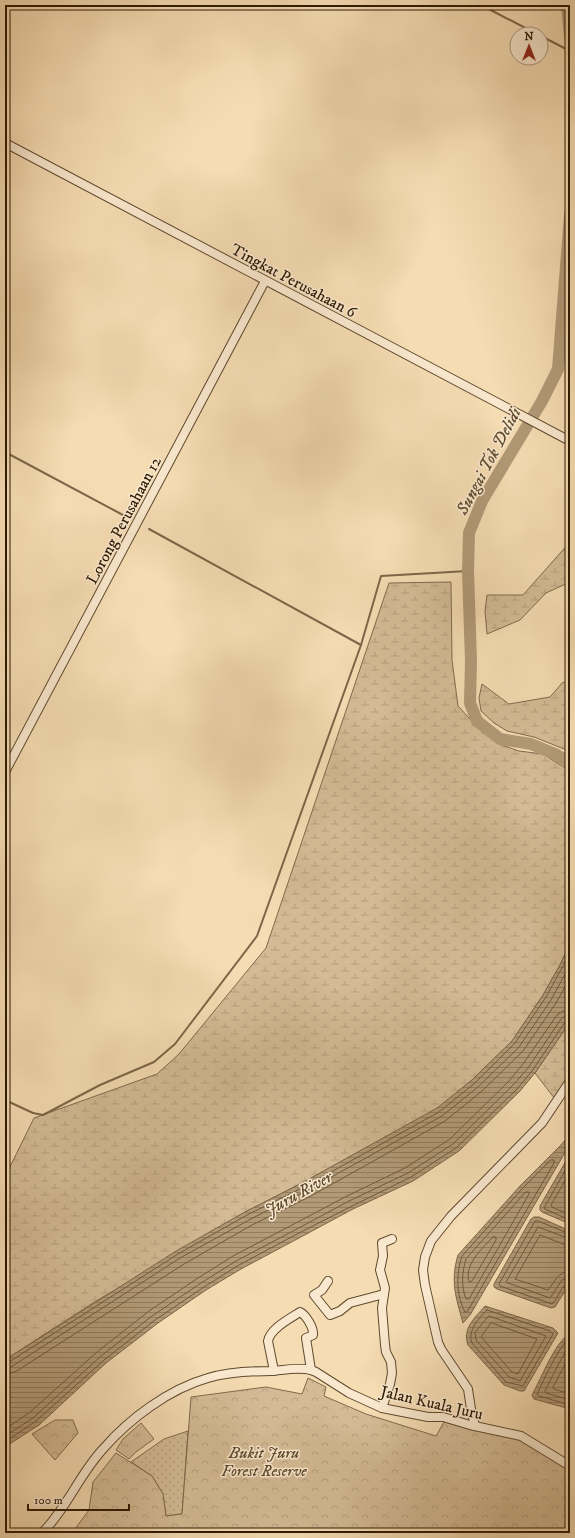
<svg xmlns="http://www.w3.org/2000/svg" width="575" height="1538" font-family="'IM FELL DW Pica',serif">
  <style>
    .grass { fill: url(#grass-dots); stroke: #806a4c }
    .forest { fill: url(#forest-crowns); stroke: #806a4c }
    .wetland { fill: url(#wetland-marsh); stroke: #806a4c }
    .park { fill: url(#park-tufts); stroke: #806a4c }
    .water { fill: url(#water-rules); stroke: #7d6648 }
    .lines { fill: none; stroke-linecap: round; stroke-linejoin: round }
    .shore { stroke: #705a3c; stroke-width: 1 }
    .stream { stroke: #7d6648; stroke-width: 2 }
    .river { stroke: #b29a77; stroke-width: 12 }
    .street-casing { stroke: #5f4a2e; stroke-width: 10 }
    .street { stroke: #f9e8ce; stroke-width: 8 }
    .labels { text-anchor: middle; stroke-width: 3; stroke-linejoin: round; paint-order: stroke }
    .street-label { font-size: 16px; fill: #2d1902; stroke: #f9e8ce }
    .park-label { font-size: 16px; font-style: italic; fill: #5f4a2e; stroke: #f9e8ce }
    .water-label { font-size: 17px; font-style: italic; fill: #624d31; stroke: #f9e8ce }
  </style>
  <defs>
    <pattern id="grass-dots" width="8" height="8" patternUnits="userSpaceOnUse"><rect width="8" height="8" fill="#d4bb95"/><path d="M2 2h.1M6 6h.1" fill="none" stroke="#b6a07f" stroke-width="1.8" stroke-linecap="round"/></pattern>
    <pattern id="forest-crowns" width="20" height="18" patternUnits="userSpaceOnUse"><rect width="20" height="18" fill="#d4bb95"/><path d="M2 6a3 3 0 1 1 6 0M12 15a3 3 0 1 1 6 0" fill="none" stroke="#b6a07f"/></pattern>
    <pattern id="wetland-marsh" width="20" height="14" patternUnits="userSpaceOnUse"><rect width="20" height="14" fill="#d4bb95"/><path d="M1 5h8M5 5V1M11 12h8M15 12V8" fill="none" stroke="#b6a07f"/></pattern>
    <pattern id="park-tufts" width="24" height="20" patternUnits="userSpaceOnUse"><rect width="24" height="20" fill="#d4bb95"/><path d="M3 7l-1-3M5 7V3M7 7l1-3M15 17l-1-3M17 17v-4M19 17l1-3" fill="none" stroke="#b6a07f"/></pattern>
    <pattern id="water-rules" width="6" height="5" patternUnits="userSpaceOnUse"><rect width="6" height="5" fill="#b29a77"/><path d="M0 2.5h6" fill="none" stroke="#917d5f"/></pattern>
  </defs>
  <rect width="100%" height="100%" fill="#f6dcb3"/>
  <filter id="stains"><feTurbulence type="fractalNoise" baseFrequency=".005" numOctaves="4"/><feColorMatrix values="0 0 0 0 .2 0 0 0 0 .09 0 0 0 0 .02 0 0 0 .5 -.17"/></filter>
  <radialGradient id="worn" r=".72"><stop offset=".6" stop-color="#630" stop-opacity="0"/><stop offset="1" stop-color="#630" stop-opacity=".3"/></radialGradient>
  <!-- grass -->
  <path class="grass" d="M188,1431L182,1514L166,1516L163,1494L152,1476L131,1462L164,1439Z"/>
  <!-- forest -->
  <g class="forest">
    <path d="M308,1378L326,1387L324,1396L366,1414L436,1436L444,1422L521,1440L570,1471V1533H72L89,1510L93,1482L116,1453L152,1476L163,1494L166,1516L182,1514L191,1397L266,1387L302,1394Z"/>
    <path d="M55,1420H73L78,1433L55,1460L32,1434Z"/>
  </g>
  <!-- wetland -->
  <g class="wetland">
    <path d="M570,542V582L546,593L520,620L487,634L485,611L487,595H523Z"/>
    <path d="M451,582L452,660L458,706L482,732L499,744L519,751L543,754L570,771V944L560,965L543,995L512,1041L472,1080L437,1109L302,1183L245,1212L93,1303L5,1360V1177L34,1118L157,1074L179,1054L266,948L389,583Z"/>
    <path d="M563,682L570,686V753L564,749L534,737L507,731L494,723L481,711L479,698L482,684L509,704L550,697Z"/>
    <path d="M570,1022V1074L555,1099L535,1073Z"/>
  </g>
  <!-- park -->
  <path class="park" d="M141,1423L154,1439L136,1452L129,1459L116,1450L123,1439Z"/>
  <!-- water -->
  <g class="water">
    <path d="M570,944V1022L535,1073L520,1091L459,1151L413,1181L353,1209L299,1238L241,1269L206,1290L158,1323L106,1363L39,1425L5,1447V1360L176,1251L245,1212L302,1183L437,1108L472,1080L512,1041L543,995L560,965Z"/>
    <path d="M570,1129V1144L470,1315L463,1323C456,1297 450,1282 458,1255L520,1186L561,1145L567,1138Z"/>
    <path d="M570,1154V1224L542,1212L540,1210V1206Z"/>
    <path d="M534,1217H539L570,1231V1283L555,1307L551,1308L497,1289L494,1287V1284L531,1219Z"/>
    <path d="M485,1306L553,1328L558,1333L524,1391H520L504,1385L468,1345C462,1328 475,1318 485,1306Z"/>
    <path d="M569,1334H570V1409L534,1399L532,1395C541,1379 554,1344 569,1334Z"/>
  </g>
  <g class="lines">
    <!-- shore -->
    <g class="shore">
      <path d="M551,1160H554V1163L467,1312H465C456,1295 456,1275 462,1256L522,1189Z"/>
      <path d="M570,1162L544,1208L545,1209L570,1220"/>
      <path d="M570,1172L551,1205L552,1207L570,1215"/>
      <path d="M526,1192H529V1194L469,1299H466C461,1286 462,1272 466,1259Z"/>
      <path d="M570,1234L538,1221H535L499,1284L500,1286L552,1304C559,1298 561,1284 570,1282"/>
      <path d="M493,1237H496V1240L472,1281L469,1282C464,1264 482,1249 493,1237Z"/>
      <path d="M570,1239L538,1227L506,1282L508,1283L550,1298L562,1280L570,1277"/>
      <path d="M570,1245L563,1244L540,1235L515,1279L548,1290C555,1282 557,1272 570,1271"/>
      <path d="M487,1310L550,1331L553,1334L523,1386L506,1382L472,1343C467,1331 479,1318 487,1310Z"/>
      <path d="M489,1316L546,1336L520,1381L509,1377L476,1340L475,1333Z"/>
      <path d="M492,1323L537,1339L518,1374L512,1372L481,1337L490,1324Z"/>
      <path d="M570,1338C559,1345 543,1382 537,1394L539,1396L570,1405"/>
      <path d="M570,1344L559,1363L545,1391L546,1393L570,1400"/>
      <path d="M570,1355L553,1387L554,1389L570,1394"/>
      <path d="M5,1363L9,1362L178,1254L247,1215L304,1187L439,1112L475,1083L515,1043L546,997L570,953"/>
      <path d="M5,1368L11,1367L180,1258L249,1220L306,1191L442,1116L478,1087L519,1047L551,1000L570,965"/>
      <path d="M5,1374L15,1372L184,1264L252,1225L309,1197L445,1121L482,1091L523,1051L556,1003L570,978"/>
      <path d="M5,1429L29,1413L97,1352L149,1311L198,1278L233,1256L292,1225L347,1196L405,1168L450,1139L509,1081L523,1064L557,1015L563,1011L570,1010"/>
      <path d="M5,1436L33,1418L101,1356L152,1316L201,1283L236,1261L295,1230L349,1201L408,1173L453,1144L513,1085L528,1068L561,1019L565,1016H570"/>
      <path d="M5,1442L36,1421L104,1360L155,1320L204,1287L239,1265L297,1234L352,1206L411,1177L456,1148L517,1089L532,1071L565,1022L570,1021"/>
    </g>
    <!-- stream -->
    <g class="stream">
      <path d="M481,5L537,34"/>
      <path d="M541,36L570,51"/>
      <path d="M5,452L123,515"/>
      <path d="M149,529L361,645"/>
      <path d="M5,1100L33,1113L43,1115L100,1085L154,1062L175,1044L257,936L361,645L381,576L468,571"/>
    </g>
    <!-- river -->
    <g class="river">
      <path d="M567,5L570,37"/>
      <path d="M570,215L558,369L542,401L482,501L469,533L468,571L471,661L470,703L477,721L500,739L531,744L555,754L570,763"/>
    </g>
    <!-- street casing -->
    <g class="street-casing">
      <g id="street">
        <path d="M5,143L570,441"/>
        <path d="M5,772L265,281"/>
        <path d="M328,1281L322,1290L314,1295L330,1315L340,1311L350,1303L384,1294"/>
        <path d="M274,1371L268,1341C270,1329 289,1319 300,1312C306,1315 314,1328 313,1335L306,1338L311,1370"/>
        <path d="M382,1408L390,1384L392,1373L391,1362L386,1352L385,1345L382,1308L385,1288L380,1270L383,1256L382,1243L392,1239"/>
        <path d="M475,1426L471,1409L468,1389L441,1349L438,1342L425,1285L423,1270L425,1257L431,1241L451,1216L542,1123L570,1081"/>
        <path d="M42,1533C67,1508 79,1475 103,1449C129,1419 169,1389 208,1378C228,1372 251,1371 272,1371C284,1370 299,1367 311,1370L316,1372L349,1393L382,1408L428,1417H443L470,1425L521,1436L570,1466"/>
      </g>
    </g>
    <!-- street -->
    <use href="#street" class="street"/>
  </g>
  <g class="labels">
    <!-- street labels -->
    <g class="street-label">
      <text transform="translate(294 280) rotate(28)" y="6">Tingkat Perusahaan 6</text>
      <text transform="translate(123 520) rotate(-62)" y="6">Lorong Perusahaan 12</text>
      <text transform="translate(432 1402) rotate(13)" y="6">Jalan Kuala Juru</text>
    </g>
    <!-- park labels -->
    <g class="park-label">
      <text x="264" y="1458">Bukit Juru<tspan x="264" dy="18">Forest Reserve</tspan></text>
    </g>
    <!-- water labels -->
    <g class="water-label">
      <text transform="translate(488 461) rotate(-62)" y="6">Sungai Tok Delidi</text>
      <text transform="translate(298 1193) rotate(-29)" y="6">Juru River</text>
    </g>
  </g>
  <!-- margin -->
  <rect width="575" height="1538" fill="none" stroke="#f6dcb3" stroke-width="20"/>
  <rect x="6" y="6" width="563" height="1526" fill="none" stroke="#2d1902" stroke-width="2"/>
  <rect x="10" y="10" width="555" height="1518" fill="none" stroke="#2d1902"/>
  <!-- north arrow -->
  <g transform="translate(529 46)"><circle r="19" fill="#f9e8ce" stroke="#a7957c"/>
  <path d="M0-3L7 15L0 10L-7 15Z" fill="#8f2418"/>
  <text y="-6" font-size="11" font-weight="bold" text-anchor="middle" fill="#2d1902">N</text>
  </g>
  <!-- scale -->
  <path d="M28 1504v6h101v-6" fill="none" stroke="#2d1902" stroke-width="2"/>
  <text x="34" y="1504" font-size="12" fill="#2d1902" stroke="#f9e8ce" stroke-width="3" paint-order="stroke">100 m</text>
  <rect width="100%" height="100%" filter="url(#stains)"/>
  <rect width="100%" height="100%" fill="url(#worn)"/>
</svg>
